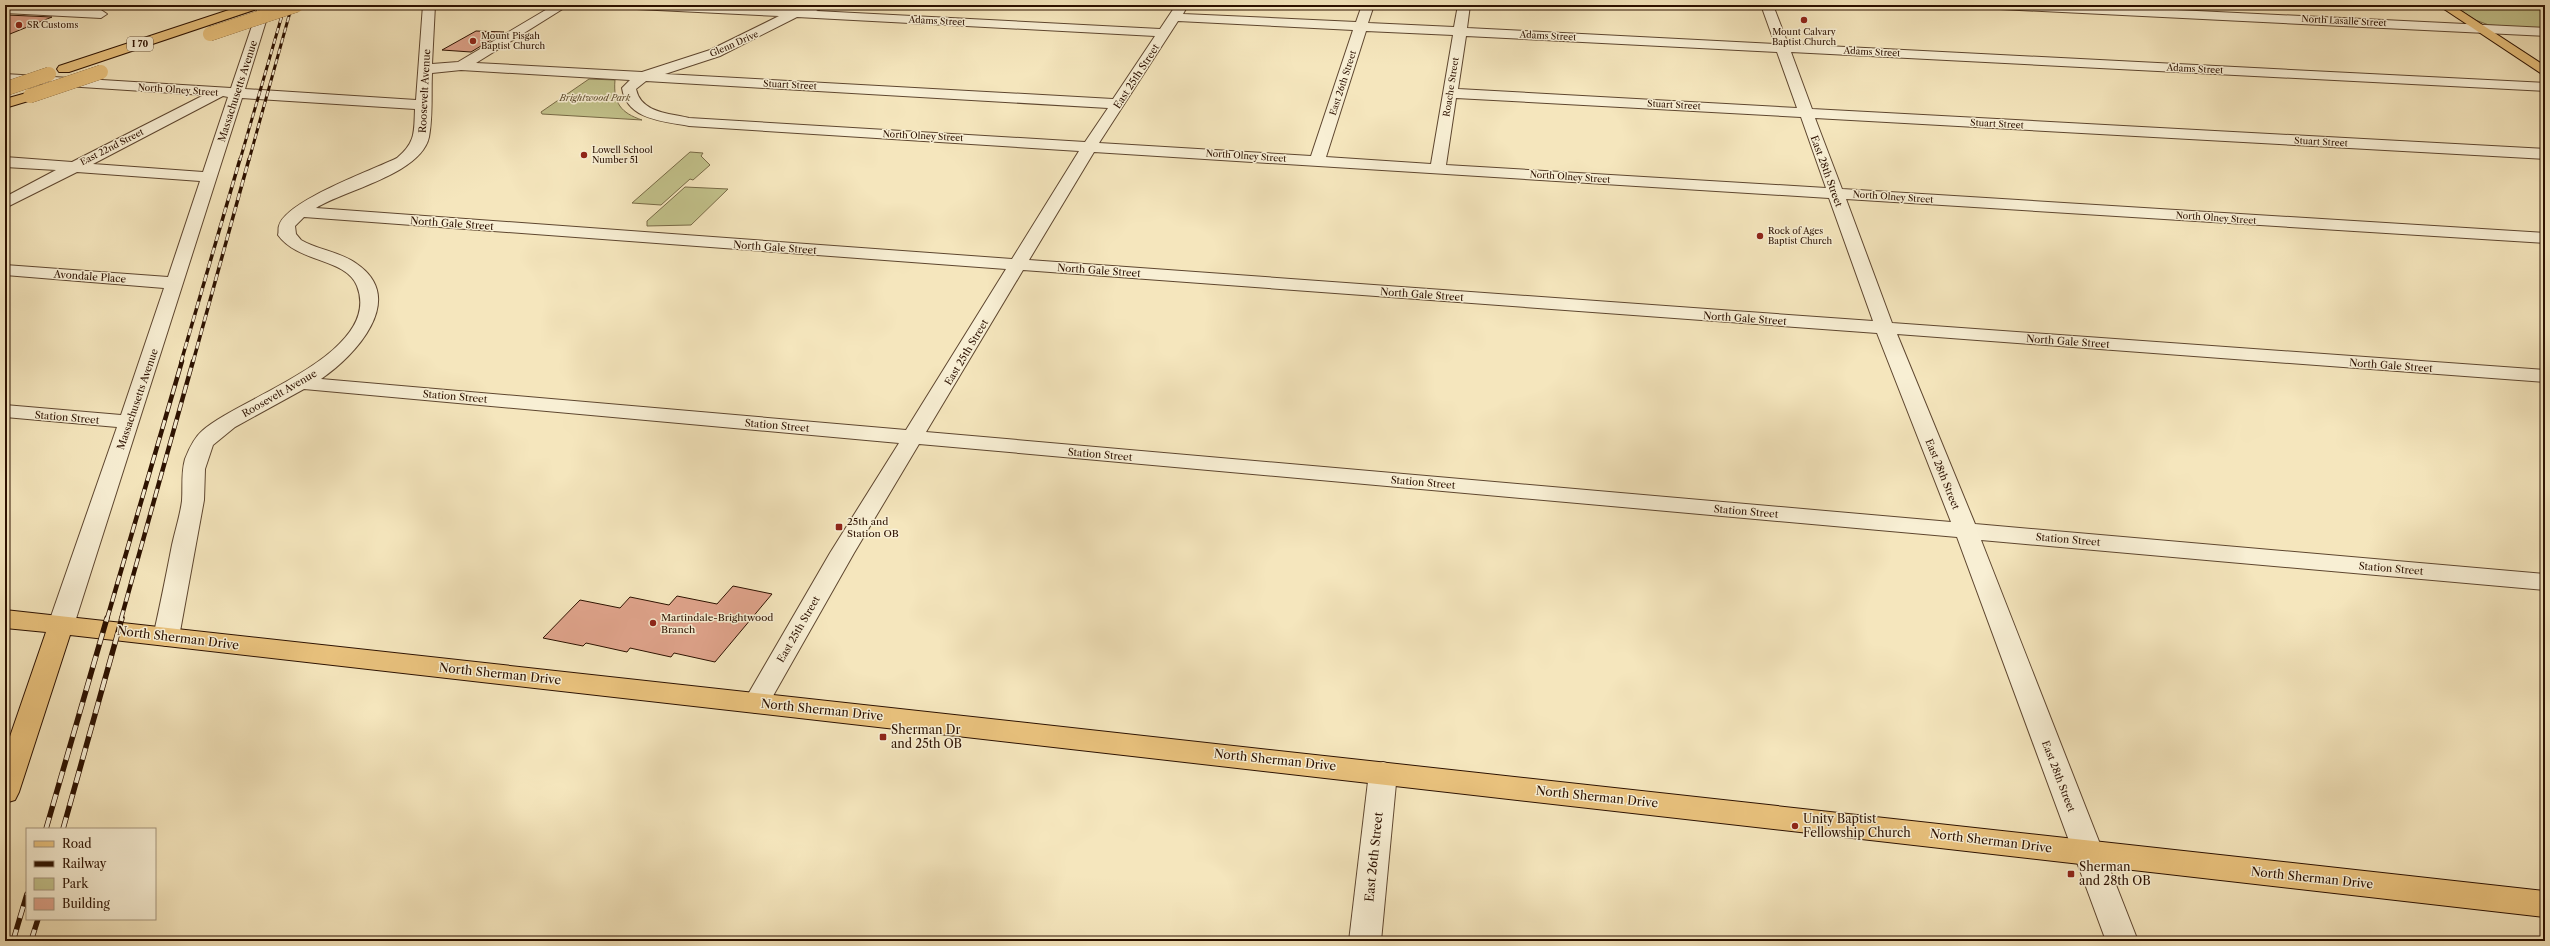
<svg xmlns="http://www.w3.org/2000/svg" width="2550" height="946" font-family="'Libre Caslon Text',serif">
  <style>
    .green { fill: #c3c38c; stroke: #786a46 }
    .building { fill: #e0a48c; stroke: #2c1100 }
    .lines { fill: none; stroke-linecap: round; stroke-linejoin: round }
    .minor-casing { stroke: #5e462f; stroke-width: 2 }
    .major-casing { stroke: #2c1100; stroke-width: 2 }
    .highway-casing { stroke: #2c1100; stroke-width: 2 }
    .minor { fill: #f8efd4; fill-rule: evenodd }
    .major { fill: #eac37e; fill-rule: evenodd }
    .highway { fill: #eac37e; fill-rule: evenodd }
    .rail-far3-casing { stroke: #2c1100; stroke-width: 3 }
    .rail-far2-casing { stroke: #2c1100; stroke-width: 3.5 }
    .rail-far1-casing { stroke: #2c1100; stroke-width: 4.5 }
    .rail-casing { stroke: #2c1100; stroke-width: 5.5 }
    .rail-far3 { stroke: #f8efd4; stroke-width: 2; stroke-dasharray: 5.5; stroke-linecap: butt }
    .rail-far2 { stroke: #f8efd4; stroke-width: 2.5; stroke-dasharray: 7; stroke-linecap: butt }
    .rail-far1 { stroke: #f8efd4; stroke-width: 3; stroke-dasharray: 9; stroke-linecap: butt }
    .rail { stroke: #f8efd4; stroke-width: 4; stroke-dasharray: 12; stroke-linecap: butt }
    .highway-bridge-casing { stroke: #2c1100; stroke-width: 14; stroke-linecap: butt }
    .highway-bridge { stroke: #eac37e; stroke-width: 14 }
    .poi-dot { fill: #8f2418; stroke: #f8efd4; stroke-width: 1.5 }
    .labels { text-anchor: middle; stroke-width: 3; stroke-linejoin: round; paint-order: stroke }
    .far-street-label { font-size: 9px; fill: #2c1100; stroke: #f8efd4 }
    .far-poi-label { font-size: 9px; fill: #2c1100; stroke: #f8efd4; text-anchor: start }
    .shield { fill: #f8efd4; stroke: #695440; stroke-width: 1 }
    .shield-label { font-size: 9px; font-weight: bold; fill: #2c1100 }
    .far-park-label { font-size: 9px; font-style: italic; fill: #614f31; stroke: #f8efd4 }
    .street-label { font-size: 10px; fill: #2c1100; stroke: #f8efd4 }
    .poi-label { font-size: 10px; fill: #2c1100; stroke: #f8efd4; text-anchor: start }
    .near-street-label { font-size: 12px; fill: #2c1100; stroke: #f8efd4 }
    .near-poi-label { font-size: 12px; fill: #2c1100; stroke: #f8efd4; text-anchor: start }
  </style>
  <rect width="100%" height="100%" fill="#f5e6bd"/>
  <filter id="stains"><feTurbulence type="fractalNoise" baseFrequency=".005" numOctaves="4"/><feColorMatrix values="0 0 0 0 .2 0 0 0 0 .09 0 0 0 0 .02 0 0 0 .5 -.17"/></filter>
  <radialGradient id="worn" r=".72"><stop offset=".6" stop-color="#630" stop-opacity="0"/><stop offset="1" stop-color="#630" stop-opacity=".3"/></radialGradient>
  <!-- green -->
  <g class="green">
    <path d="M2453,5H2545V29L2489,25L2475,20Z"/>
    <path d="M589,79L615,80C613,103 621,113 642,120L542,114L541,112Z"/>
    <path d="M690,152L703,153L701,156L710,165L693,180L690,179L661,205L632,203Z"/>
    <path d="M685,187L728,189L691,225L647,226V221Z"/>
  </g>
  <!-- building -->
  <g class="building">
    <path d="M5,15H7L52,17L5,36Z"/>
    <path d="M476,31L504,32L471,52L442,50Z"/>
    <path d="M733,586L772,594L715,662L674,653L671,657L630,648L627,652L586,643L583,646L543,638L580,600L620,608L630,597L669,605L677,596L717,604Z"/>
  </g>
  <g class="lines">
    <!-- minor casing -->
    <g class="minor-casing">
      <g id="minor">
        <path d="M5,5L101,10L107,14L101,18L5,13Z"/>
        <path d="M259,5H271L245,89L416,100L423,5H435L432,64L458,62L554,5H569L476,63L642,72L710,50L779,16L637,9L631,5H707L794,10L808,5H827L816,11L1160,29L1176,5H1188L1183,14L1356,22L1362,5H1374L1368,23L1454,27L1458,5H1470L1467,28L1775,44L1761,5H1773L1788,44L2545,83V91L1791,52L1812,109L2545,149V159L1815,118L1842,189L2545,233V243L1846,199L1892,323L2545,370V382L1897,334L1975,524L2545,574V590L1981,540L2138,941H2106L1957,537L919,444L854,553L765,710L756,713L747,710L743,703L830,553L899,443L304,389L235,427L213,445L205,469L204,500L179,637L175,643L166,646L157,643L153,637C160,606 166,576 172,545C175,531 180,516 182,501C183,487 181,473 185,459C189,449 194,438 202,431C238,398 384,354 357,286C346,258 298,263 278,235C279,232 278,228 279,226C285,201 373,170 397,158C416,142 414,132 415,109L242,98L74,625L70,631L61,634L52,631L48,625L117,427L5,417V405L121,415L164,288L5,275V265L168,277L200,181L77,172L5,208V197L56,170L5,167V157L72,162L204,95L5,82V74L231,88ZM797,17L1155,36L1113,99L665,74L720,56ZM1178,21L1353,30L1311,156L1099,143ZM1366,31L1453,35L1431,164L1326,157ZM1466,36L1777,52L1797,108L1458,89ZM461,70L630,80L622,88C627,120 663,121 689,126L1079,151L1012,259L316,208C345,190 421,174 429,137C433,116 431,93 432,73ZM646,81L1108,108L1085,142L689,118C669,113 641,113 636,89ZM223,96L228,97L203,172L93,164ZM1456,98L1801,117L1826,188L1446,165ZM1094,152L1829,198L1873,321L1029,260ZM304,217L1006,269L906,430L321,379C355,356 408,299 357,264C341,252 318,250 301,240L296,234L295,226ZM1023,270L1877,333L1951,522L926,432Z"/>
        <path d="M1994,5H2075L2545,28V36L2000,9Z"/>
        <path d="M1383,762L1393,765L1397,773L1381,941H1349L1369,773L1373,765Z"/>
      </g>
    </g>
    <!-- major casing -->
    <g class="major-casing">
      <g id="major">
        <path d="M2438,5H2452L2545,66V76Z"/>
        <path d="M5,610L2545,891V917L70,635L19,792L15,800L5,803V751L46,632L5,628Z"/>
      </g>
    </g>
    <!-- highway casing -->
    <g class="highway-casing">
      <g id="highway">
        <path d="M244,5H262L260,8L69,72H59L57,69L59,66Z"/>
        <path d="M30,92L35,93L37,96L35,99L5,108V99Z"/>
      </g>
    </g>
    <!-- minor -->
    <use href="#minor" class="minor"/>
    <!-- major -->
    <use href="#major" class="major"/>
    <!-- highway -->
    <use href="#highway" class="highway"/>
    <!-- rail-far3 casing -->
    <g class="rail-far3-casing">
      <g id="rail-far3">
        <path d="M240,160L285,5"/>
        <path d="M249,160L292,5"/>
      </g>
    </g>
    <!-- rail-far2 casing -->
    <g class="rail-far2-casing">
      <g id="rail-far2">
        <path d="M181,362L240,159"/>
        <path d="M193,362L249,159"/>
      </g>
    </g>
    <!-- rail-far1 casing -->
    <g class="rail-far1-casing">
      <g id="rail-far1">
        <path d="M107,619L182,361"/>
        <path d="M121,619L193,361"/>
      </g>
    </g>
    <!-- rail casing -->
    <g class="rail-casing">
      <g id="rail">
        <path d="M46,829L107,618"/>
        <path d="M63,829L122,618"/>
        <path d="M13,941L27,894"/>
        <path d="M31,941L38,919"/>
      </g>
    </g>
    <!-- rail-far3 -->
    <use href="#rail-far3" class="rail-far3"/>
    <!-- rail-far2 -->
    <use href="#rail-far2" class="rail-far2"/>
    <!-- rail-far1 -->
    <use href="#rail-far1" class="rail-far1"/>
    <!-- rail -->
    <use href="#rail" class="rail"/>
    <!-- highway-bridge casing -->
    <g class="highway-bridge-casing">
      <g id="highway-bridge">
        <path d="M210,34L297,5"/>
        <path d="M5,89L49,74"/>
        <path d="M30,96L101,72"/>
      </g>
    </g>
    <!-- highway-bridge -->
    <use href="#highway-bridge" class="highway-bridge"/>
  </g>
  <!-- markers -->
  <g class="poi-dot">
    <circle cx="1804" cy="20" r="4"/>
    <circle cx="19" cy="25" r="4"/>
    <circle cx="473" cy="41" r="4"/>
    <circle cx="584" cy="155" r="4"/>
    <circle cx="1760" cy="236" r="4"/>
    <rect x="835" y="523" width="8" height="8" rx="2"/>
    <circle cx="653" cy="623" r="4"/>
    <rect x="879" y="733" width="8" height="8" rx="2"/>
    <circle cx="1795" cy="826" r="4"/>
    <rect x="2067" y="870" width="8" height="8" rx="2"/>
  </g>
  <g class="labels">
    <!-- far-street labels -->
    <g class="far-street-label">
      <text transform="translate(937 21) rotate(3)" y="3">Adams Street</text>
      <text transform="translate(2344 21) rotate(3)" y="3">North Lasalle Street</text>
      <text transform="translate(1548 36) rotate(3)" y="3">Adams Street</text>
      <text transform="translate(734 44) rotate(-24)" y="3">Glenn Drive</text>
      <text transform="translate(1872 52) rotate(3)" y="3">Adams Street</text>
      <text transform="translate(2195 69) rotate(3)" y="3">Adams Street</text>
      <text transform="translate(1343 83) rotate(-72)" y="3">East 26th Street</text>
      <text transform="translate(790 85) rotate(3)" y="3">Stuart Street</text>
      <text transform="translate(1451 87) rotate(-81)" y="3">Roache Street</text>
      <text transform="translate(178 90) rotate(4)" y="3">North Olney Street</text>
      <text transform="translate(1674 105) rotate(3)" y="3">Stuart Street</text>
      <text transform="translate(1997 124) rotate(3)" y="3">Stuart Street</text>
      <text transform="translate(923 136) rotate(3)" y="3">North Olney Street</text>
      <text transform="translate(2321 142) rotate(3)" y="3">Stuart Street</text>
      <text transform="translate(112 147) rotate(-27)" y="3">East 22nd Street</text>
      <text transform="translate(1246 156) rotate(4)" y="3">North Olney Street</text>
      <text transform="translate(1570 177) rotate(4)" y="3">North Olney Street</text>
      <text transform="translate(1893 197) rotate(4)" y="3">North Olney Street</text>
      <text transform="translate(2216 218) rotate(4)" y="3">North Olney Street</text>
    </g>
    <!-- far-poi labels -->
    <g class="far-poi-label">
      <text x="27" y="28">SR Customs</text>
      <text x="1804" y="35" text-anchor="middle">Mount Calvary<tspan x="1804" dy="10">Baptist Church</tspan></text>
      <text x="481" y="39">Mount Pisgah<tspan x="481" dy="10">Baptist Church</tspan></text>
      <text x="592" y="153">Lowell School<tspan x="592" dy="10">Number 51</tspan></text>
      <text x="1768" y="234">Rock of Ages<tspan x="1768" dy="10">Baptist Church</tspan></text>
    </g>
    <!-- shield labels -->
    <rect class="shield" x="127" y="37" width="26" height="14" rx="3"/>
    <g class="shield-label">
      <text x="140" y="47">I 70</text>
    </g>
    <!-- far-park labels -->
    <g class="far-park-label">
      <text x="595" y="101">Brightwood Park</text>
    </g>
    <!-- street labels -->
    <g class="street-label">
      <text transform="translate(1136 76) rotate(-57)" y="4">East 25th Street</text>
      <text transform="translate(237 91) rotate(-72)" y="4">Massachusetts Avenue</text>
      <text transform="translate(424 91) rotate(-87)" y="4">Roosevelt Avenue</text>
      <text transform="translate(1827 171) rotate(70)" y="4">East 28th Street</text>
      <text transform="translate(452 223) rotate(4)" y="4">North Gale Street</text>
      <text transform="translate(775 247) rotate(4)" y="4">North Gale Street</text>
      <text transform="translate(1099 270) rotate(4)" y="4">North Gale Street</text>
      <text transform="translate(90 276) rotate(4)" y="4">Avondale Place</text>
      <text transform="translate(1422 294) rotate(4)" y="4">North Gale Street</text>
      <text transform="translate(1745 318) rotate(4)" y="4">North Gale Street</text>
      <text transform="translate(2068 341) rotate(4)" y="4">North Gale Street</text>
      <text transform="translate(966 352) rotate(-59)" y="4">East 25th Street</text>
      <text transform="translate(2391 365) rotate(4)" y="4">North Gale Street</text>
      <text transform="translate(279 393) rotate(-30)" y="4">Roosevelt Avenue</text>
      <text transform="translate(455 396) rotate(5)" y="4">Station Street</text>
      <text transform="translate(137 399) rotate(-71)" y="4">Massachusetts Avenue</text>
      <text transform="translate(67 417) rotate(5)" y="4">Station Street</text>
      <text transform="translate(777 425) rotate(5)" y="4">Station Street</text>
      <text transform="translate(1100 454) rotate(5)" y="4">Station Street</text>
      <text transform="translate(1943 474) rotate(68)" y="4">East 28th Street</text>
      <text transform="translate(1423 482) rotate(5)" y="4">Station Street</text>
      <text transform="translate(1746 511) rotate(5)" y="4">Station Street</text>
      <text transform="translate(2068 539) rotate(5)" y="4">Station Street</text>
      <text transform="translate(2391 568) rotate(5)" y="4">Station Street</text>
      <text transform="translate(798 629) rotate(-60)" y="4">East 25th Street</text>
      <text transform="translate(2059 776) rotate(69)" y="4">East 28th Street</text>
    </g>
    <!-- poi labels -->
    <g class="poi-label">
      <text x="847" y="525">25th and<tspan x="847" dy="12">Station OB</tspan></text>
      <text x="661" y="621">Martindale-Brightwood<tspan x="661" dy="12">Branch</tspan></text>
    </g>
    <!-- near-street labels -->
    <g class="near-street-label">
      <text transform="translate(178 638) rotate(7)" y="4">North Sherman Drive</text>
      <text transform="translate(500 674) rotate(6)" y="4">North Sherman Drive</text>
      <text transform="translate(822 710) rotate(6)" y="4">North Sherman Drive</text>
      <text transform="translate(1275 760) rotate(6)" y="4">North Sherman Drive</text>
      <text transform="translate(1597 797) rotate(6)" y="4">North Sherman Drive</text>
      <text transform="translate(1991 841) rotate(7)" y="4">North Sherman Drive</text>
      <text transform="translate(1374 857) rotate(-84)" y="4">East 26th Street</text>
      <text transform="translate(2312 878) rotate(6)" y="4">North Sherman Drive</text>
    </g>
    <!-- near-poi labels -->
    <g class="near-poi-label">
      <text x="891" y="734">Sherman Dr<tspan x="891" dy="14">and 25th OB</tspan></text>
      <text x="1803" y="823">Unity Baptist<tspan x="1803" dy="14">Fellowship Church</tspan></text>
      <text x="2079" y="871">Sherman<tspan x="2079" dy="14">and 28th OB</tspan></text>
    </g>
  </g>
  <!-- margin -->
  <rect width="2550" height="946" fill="none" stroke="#f5e6bd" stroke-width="20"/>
  <rect x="6" y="6" width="2538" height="934" fill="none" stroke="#2c1100" stroke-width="2"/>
  <rect x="10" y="10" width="2530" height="926" fill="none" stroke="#2c1100"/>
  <!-- legend -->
  <rect x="26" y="828" width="130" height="92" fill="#f8efd4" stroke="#a6967f"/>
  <rect x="34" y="841" width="20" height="6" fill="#eac37e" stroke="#a6967f"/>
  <text x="62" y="848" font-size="12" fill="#2c1100">Road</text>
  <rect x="34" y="861" width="20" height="6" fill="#2c1100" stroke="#a6967f"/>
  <text x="62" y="868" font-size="12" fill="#2c1100">Railway</text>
  <rect x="34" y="878" width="20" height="12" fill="#c3c38c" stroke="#a6967f"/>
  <text x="62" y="888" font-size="12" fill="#2c1100">Park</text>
  <rect x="34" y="898" width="20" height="12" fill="#e0a48c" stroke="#a6967f"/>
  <text x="62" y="908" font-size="12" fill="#2c1100">Building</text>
  <rect width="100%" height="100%" filter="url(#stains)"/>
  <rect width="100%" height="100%" fill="url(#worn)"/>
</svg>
